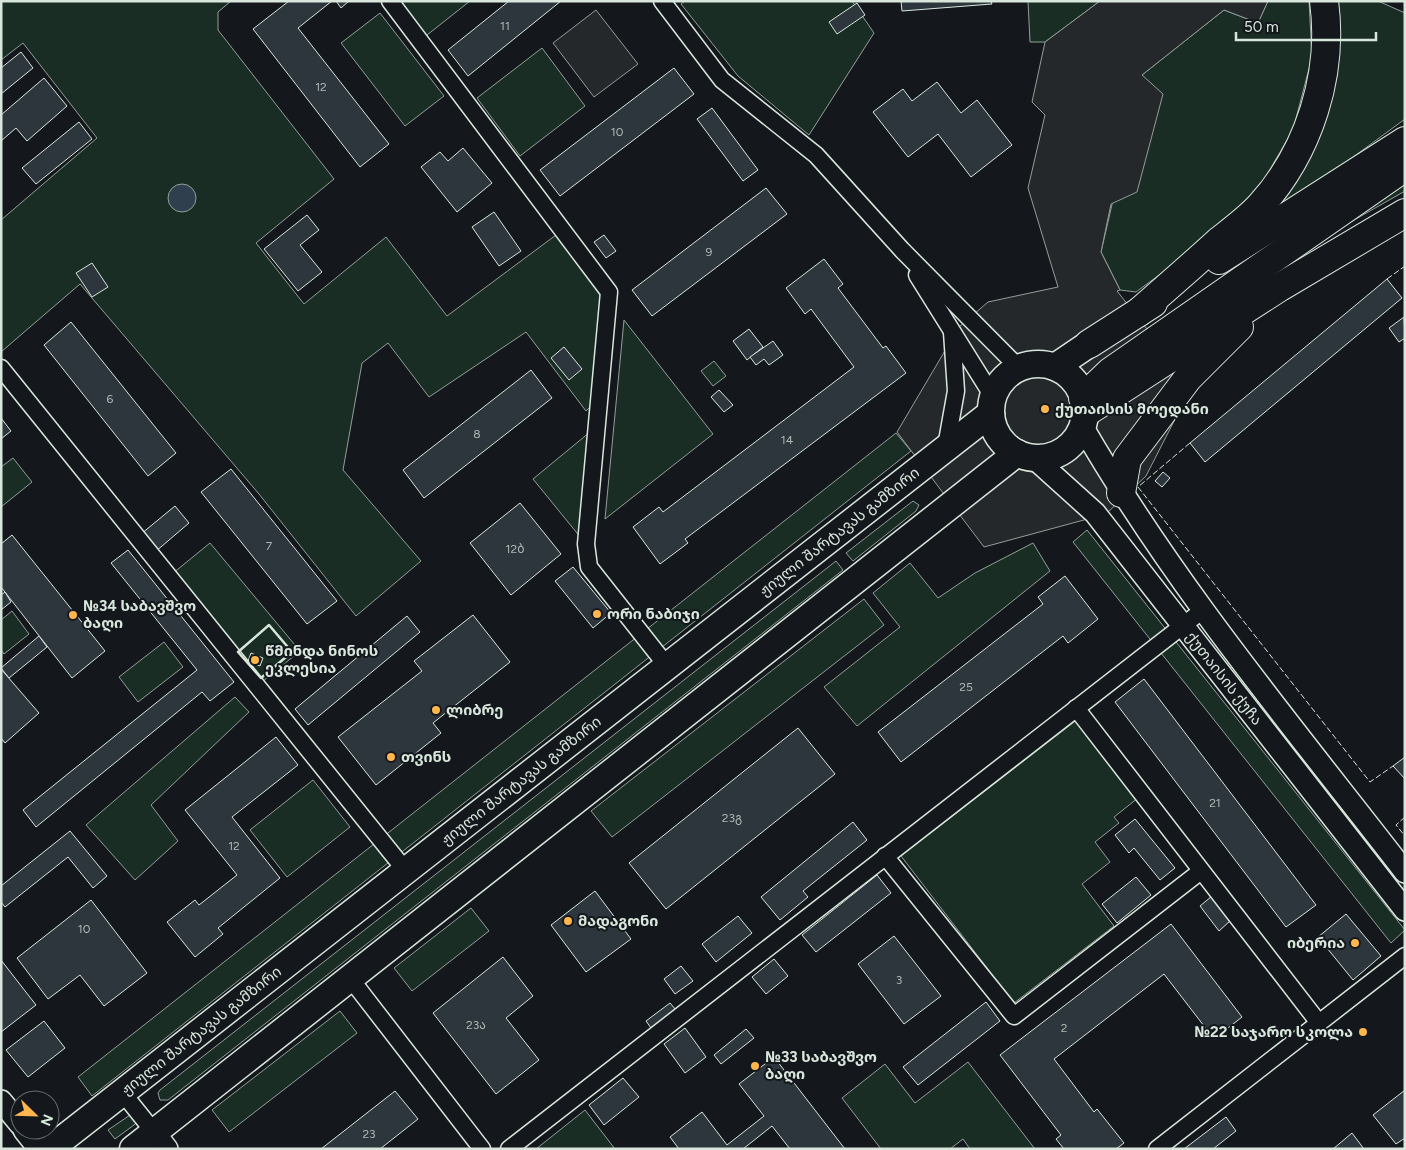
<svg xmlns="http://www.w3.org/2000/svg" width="1406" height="1150" font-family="Figtree,'Noto Sans Georgian',sans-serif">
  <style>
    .green { fill: #1a2d24; stroke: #939e99 }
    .parking { fill: #24282b; stroke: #939e99 }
    .water { fill: #2f3f4d; stroke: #939e99 }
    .building { fill: #2c363c; stroke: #d8e6dc }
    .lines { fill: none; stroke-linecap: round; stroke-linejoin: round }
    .minor-casing { stroke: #d8e6dc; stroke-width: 19 }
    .tertiary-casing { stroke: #d8e6dc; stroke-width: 24 }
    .primary-casing { stroke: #d8e6dc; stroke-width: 29 }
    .motorway-casing { stroke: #d8e6dc; stroke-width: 30 }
    .minor { stroke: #14181c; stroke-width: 16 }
    .tertiary { stroke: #14181c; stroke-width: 21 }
    .primary { stroke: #14181c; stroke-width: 26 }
    .motorway { stroke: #14181c; stroke-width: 28 }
    .fence { stroke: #d8e6dc; stroke-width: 1; stroke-dasharray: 6 2.5; stroke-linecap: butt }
    .wall { stroke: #d8e6dc; stroke-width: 2.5 }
    .poi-dot { fill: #ffb74d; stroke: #14181c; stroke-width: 2 }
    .labels { text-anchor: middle; stroke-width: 4; stroke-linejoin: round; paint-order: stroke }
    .number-label { font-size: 12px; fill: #adbab4 }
    .poi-label { font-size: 15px; font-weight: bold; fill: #d8e6dc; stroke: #14181c; text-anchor: start }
    .street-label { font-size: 15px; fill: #d8e6dc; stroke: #14181c }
  </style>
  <rect width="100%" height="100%" fill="#14181c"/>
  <!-- green -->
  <g class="green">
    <path d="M1,1H231L218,12V30L334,179L256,243L304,304L386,237L447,316L556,235L604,300L597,400L586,411L526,332L429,397L388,343L362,363L343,470L421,561L356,616L259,494L80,284L1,352V220L97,138L23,43L1,60Z"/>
    <path d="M397,1H470L422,39Z"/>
    <path d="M685,1H852L874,33L809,135L738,76L681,4Z"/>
    <path d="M1028,1H1100L1045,42H1030Z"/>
    <path d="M1268,1H1309L1312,57L1293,130L1259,188L1208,239L1136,292L1120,290L1101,252L1142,75L1224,10L1258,23Z"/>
    <path d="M1332,1H1378L1405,13V119L1266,221L1299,166Z"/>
    <path d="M380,13L444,96L405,126L341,43Z"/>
    <path d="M542,48L585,106L520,156L477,98Z"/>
    <path d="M1405,180V191L1326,236Z"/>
    <path d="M624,320L713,434L605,519Z"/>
    <path d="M714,361L726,376L713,386L701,371Z"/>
    <path d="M590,432L581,538L533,479Z"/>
    <path d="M896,433L911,451L92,1096L78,1077Z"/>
    <path d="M13,458L32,482L1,507V467Z"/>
    <path d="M913,501L919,505L916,511L853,561L846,553Z"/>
    <path d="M1087,530L1405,930L1391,943L1073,542Z"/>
    <path d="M210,543L300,651L262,682L172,574Z"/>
    <path d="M1033,543L1050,571L857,726L824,687L900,627L873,593L910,563L938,598L975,573Z"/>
    <path d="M836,561L843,570L168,1100H160L158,1093L160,1090Z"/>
    <path d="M864,599L884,625L612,837L591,811Z"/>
    <path d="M12,611L29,634L4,654L1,650V620Z"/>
    <path d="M164,642L183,667L138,702L119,677Z"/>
    <path d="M235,697L249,712L151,805L178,841L135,880L86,825Z"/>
    <path d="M1078,719L1138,798L1114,817L1119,823L1095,842L1110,862L1082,884L1114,926L1014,1003L901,856Z"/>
    <path d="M313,780L350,827L287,877L250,830Z"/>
    <path d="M471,908L489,931L412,991L394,968Z"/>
    <path d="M340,1011L357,1033L229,1132L212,1110Z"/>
    <path d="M968,1062L1035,1149H970L963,1139L950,1149H881L842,1098L885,1064L915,1103Z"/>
    <path d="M585,1110L615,1149H536Z"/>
    <path d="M133,1113L138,1122L115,1139L108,1130Z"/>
  </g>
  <!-- parking -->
  <g class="parking">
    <path d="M1100,1H1268L1258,23L1224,10L1142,75L1163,94L1137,192L1111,204L1101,252L1120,290L1117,291L1192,386L1146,476L1106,514L984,547L897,432L959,327L988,302L1058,287L1028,188L1045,115L1032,102L1045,42Z"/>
    <path d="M596,10L638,64L594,97L553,43Z"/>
  </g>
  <!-- water -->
  <circle class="water" cx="182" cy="198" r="14"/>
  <!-- building -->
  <g class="building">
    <path d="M289,1H332L298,28L389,144L360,167L253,29Z"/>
    <path d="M336,1H349L341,8Z"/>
    <path d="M509,1H561L468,76L448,50Z"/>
    <path d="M901,1H991L992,4L902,11Z"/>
    <path d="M857,3L865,15L837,34L829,22Z"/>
    <path d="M21,52L33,68L1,94V68Z"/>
    <path d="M674,68L694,94L560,196L540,170Z"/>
    <path d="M44,78L67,106L27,141L16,128L1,141V115Z"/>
    <path d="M937,82L961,113L977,100L1012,145L971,177L938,134L908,157L873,112L903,89L912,101Z"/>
    <path d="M712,108L758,170L743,181L697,119Z"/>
    <path d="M79,122L92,139L36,184L22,168Z"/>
    <path d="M463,148L492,183L457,212L421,167L440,152L448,161Z"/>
    <path d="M766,188L787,214L652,316L632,290Z"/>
    <path d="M494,212L521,251L499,266L472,227Z"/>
    <path d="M307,215L319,230L300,245L322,272L298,291L264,249Z"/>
    <path d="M604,235L616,251L606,258L594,242Z"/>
    <path d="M824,259L843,284L838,288L883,348L886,346L906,373L685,539L688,543L660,564L633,527L659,507L663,512L854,367L811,309L805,314L786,288Z"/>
    <path d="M92,263L108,287L92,297L76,273Z"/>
    <path d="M1387,279L1402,298L1205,462L1190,443Z"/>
    <path d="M1404,317L1405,338L1399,342L1389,328Z"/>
    <path d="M71,322L176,453L148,476L44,345Z"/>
    <path d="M749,329L763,347L747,360L733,341Z"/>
    <path d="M773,341L783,355L769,365L764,359L756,365L750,357Z"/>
    <path d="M564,347L582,369L569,380L551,358Z"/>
    <path d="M531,370L552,398L424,498L403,470Z"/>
    <path d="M719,390L733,405L724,412L711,397Z"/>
    <path d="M1,418L11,431L1,439Z"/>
    <path d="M231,469L337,601L307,624L201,492Z"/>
    <path d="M1163,472L1170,478L1162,487L1155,481Z"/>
    <path d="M520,503L561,554L511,595L470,543Z"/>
    <path d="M175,506L189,523L155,552L141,534Z"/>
    <path d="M12,535L105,651L72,678L1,587V544Z"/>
    <path d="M128,550L234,682L210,701L202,692L36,827L23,810L197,670L111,563Z"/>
    <path d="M573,567L611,613L593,628L555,581Z"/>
    <path d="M1065,576L1098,619L1068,643L1063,636L901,762L878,732L1043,604L1038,597Z"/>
    <path d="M5,592L11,602L1,610V595Z"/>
    <path d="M473,615L510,662L433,723L441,733L376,785L338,737L422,671L414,661Z"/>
    <path d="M407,616L420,632L308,725L295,709Z"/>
    <path d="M39,636L47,647L9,678L1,668Z"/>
    <path d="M251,653L263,658L260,666L248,661Z"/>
    <path d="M1,669L39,713L5,743L1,738Z"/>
    <path d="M1144,679L1316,905L1286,927L1115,702Z"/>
    <path d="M798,728L835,774L666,909L629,863Z"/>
    <path d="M276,737L298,765L232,817L280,878L218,928L223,934L195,957L167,922L195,900L199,905L237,875L185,810Z"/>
    <path d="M1405,757V779L1393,766Z"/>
    <path d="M1135,819L1175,868L1160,880L1134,848L1129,853L1115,835Z"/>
    <path d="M853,822L867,840L803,891L808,897L780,920L761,897Z"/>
    <path d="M70,831L107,876L93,888L68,857L5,907L1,902V886Z"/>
    <path d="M877,875L891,893L816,952L802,935Z"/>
    <path d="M1136,877L1151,895L1117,923L1102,904Z"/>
    <path d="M595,891L631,939L586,972L551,925Z"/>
    <path d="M1212,896L1231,920L1219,931L1200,906Z"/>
    <path d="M91,900L147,973L104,1006L80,975L48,999L17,958Z"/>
    <path d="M1346,914L1381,956L1353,980L1318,937Z"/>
    <path d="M738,916L752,933L716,962L702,944Z"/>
    <path d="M1171,924L1242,1017L1214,1039L1164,974L1054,1059L1094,1112L1097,1109L1124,1143L1116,1149H1064L1056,1139L1061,1135L1000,1055Z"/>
    <path d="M894,936L941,996L904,1024L858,964Z"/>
    <path d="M503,957L533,996L506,1018L539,1060L496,1094L433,1013Z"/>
    <path d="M774,959L788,976L766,994L752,977Z"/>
    <path d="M1,960L36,1005L1,1032Z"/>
    <path d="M681,966L693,981L675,994L664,979Z"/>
    <path d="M986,1002L1000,1021L918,1085L903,1067Z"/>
    <path d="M670,1003L676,1010L651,1028L646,1021Z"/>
    <path d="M44,1021L65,1048L28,1077L6,1050Z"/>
    <path d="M685,1028L706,1057L685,1073L664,1044Z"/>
    <path d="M746,1029L754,1038L721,1064L714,1055Z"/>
    <path d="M774,1057L845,1149H790L772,1126L743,1149H679L670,1137L702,1112L727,1145L764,1116L739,1084Z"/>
    <path d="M623,1078L639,1097L604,1125L589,1105Z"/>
    <path d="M1405,1090V1138L1396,1144L1373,1115Z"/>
    <path d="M395,1091L418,1119L380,1149H321Z"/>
    <path d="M1226,1117L1236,1131L1213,1149H1184Z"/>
    <path d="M1352,1133L1364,1149H1333Z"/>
  </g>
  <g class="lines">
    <!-- minor casing -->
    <g class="minor-casing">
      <g id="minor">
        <path d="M390,1L609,292L586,544L589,567L667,666"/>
        <path d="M662,1L722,80L816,155L902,250L1018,367"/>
        <path d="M917,275L992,395"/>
        <path d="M1,368L406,871"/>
        <path d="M946,447L956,391L952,332"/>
        <path d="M1076,708L1319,1023"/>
        <path d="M885,856L1014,1016L1201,871"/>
        <path d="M350,978L482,1149"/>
        <path d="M122,1092L154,1132"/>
        <path d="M509,1149L1203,610"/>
        <path d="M1157,1149L1405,956"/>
      </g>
    </g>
    <!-- tertiary casing -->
    <g class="tertiary-casing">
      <g id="tertiary">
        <path d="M1082,426C1174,585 1293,727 1405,872"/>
        <path id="s1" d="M1034,458L1095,513L1405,910"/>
        <path d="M1,1101L20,1124"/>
        <path d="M24,1130L39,1149"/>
        <path d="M154,1132L167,1149"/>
      </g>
    </g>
    <!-- primary casing -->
    <g class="primary-casing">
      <g id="primary">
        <circle cx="1038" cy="411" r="47"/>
        <path d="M1055,367L1089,344"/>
        <path id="s2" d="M50,1149L991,413"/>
        <path d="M133,1149L1017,453"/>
      </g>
    </g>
    <!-- motorway casing -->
    <g class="motorway-casing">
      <g id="motorway">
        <path d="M1219,260L1405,141"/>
        <path d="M1139,312C1166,288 1193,265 1219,241C1233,230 1248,219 1260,206C1309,152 1334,74 1324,1"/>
        <path d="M1089,344L1153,303"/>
        <path d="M1083,398L1110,372L1405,167"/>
        <path d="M1085,413L1280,287L1405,213"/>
        <path d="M1121,493L1127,459L1188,378L1239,327"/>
      </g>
    </g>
    <!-- minor -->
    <use href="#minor" class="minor"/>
    <!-- tertiary -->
    <use href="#tertiary" class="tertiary"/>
    <!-- primary -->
    <use href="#primary" class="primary"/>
    <!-- motorway -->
    <use href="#motorway" class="motorway"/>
    <!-- fence -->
    <g class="fence">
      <path d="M1387,279L1405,266"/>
      <path d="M1190,443L1138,487L1370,782L1393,766"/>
      <path d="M1405,817L1396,825L1405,836"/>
    </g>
    <!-- wall -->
    <path class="wall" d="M269,625L292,652L261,678L238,652Z"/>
  </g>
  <!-- markers -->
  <g class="poi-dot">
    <circle cx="1045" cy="409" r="5"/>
    <circle cx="597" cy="614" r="5"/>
    <circle cx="73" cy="615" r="5"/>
    <circle cx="255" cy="660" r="5"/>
    <circle cx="436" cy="710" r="5"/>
    <circle cx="391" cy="757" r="5"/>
    <circle cx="568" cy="921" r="5"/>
    <circle cx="1355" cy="943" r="5"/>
    <circle cx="1363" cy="1032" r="5"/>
    <circle cx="755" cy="1066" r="5"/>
  </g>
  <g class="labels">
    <!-- number labels -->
    <g class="number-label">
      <text x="505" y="30">11</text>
      <text x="321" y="91">12</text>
      <text x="617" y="136">10</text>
      <text x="709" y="256">9</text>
      <text x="110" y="403">6</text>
      <text x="477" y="438">8</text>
      <text x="787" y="444">14</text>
      <text x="269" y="550">7</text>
      <text x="515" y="553">12ბ</text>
      <text x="966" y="691">25</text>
      <text x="1215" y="807">21</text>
      <text x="732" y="822">23გ</text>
      <text x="234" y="850">12</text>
      <text x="84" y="933">10</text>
      <text x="899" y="984">3</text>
      <text x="476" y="1029">23ა</text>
      <text x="1064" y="1032">2</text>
      <text x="369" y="1138">23</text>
    </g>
    <!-- poi labels -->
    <g class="poi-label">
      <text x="1055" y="414">ქუთაისის მოედანი</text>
      <text x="83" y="611">№34 საბავშვო<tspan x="83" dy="17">ბაღი</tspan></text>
      <text x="607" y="619">ორი ნაბიჯი</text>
      <text x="265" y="656">წმინდა ნინოს<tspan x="265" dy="17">ეკლესია</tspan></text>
      <text x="446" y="715">ლიბრე</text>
      <text x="401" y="762">თვინს</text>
      <text x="578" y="926">მადაგონი</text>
      <text x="1345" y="948" text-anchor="end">იბერია</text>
      <text x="1353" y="1037" text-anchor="end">№22 საჯარო სკოლა</text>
      <text x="765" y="1062">№33 საბავშვო<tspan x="765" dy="17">ბაღი</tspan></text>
    </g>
    <!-- street labels -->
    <g class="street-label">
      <text dy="5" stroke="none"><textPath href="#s2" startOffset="1002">ჟიული შარტავას გამზირი</textPath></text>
      <text dy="5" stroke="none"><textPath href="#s1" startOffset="292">ქუთაისის ქუჩა</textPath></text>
      <text dy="5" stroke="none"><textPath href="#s2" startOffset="598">ჟიული შარტავას გამზირი</textPath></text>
      <text dy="5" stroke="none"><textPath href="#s2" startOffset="192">ჟიული შარტავას გამზირი</textPath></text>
    </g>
  </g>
  <!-- border -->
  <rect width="1406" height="1150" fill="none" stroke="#d8e6dc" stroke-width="5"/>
  <!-- north arrow -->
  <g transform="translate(35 1115) rotate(113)"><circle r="24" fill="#14181c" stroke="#626a69"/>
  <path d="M0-4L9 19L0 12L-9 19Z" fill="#ffb74d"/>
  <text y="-8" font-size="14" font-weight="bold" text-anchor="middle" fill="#d8e6dc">N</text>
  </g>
  <!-- scale -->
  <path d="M1236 32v8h140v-8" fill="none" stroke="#d8e6dc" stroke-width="2.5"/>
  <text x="1244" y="32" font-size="15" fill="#d8e6dc" stroke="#14181c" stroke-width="4" paint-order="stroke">50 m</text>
</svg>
